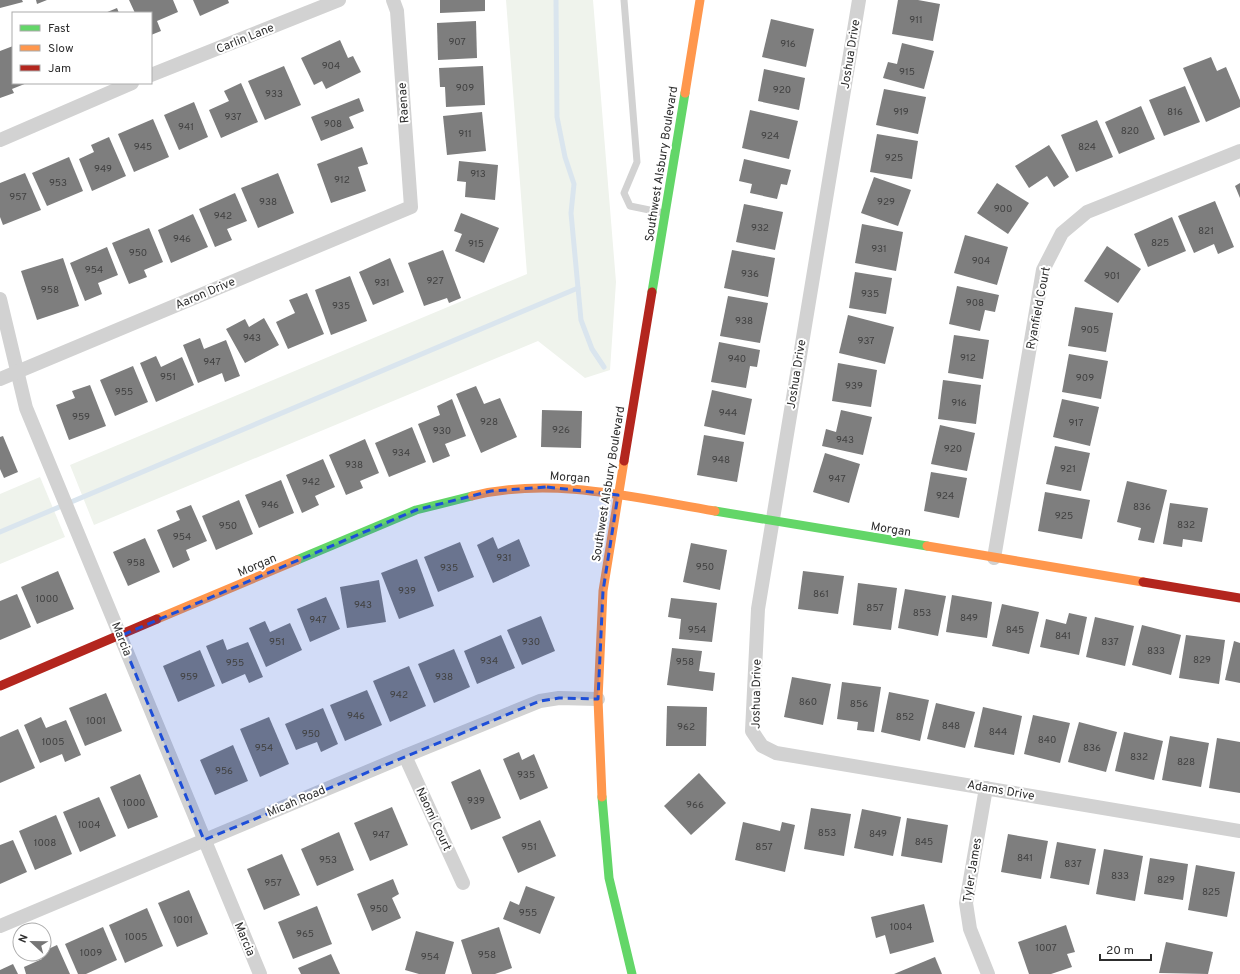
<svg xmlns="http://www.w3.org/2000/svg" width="1240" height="974" font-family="Overpass,sans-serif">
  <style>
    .green { fill: #eff3ec }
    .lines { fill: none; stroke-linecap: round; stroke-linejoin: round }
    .stream { stroke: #dae5ee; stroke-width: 5 }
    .building { fill: #7e7e7e }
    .lane { stroke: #d2d2d2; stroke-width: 7 }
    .street { stroke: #d2d2d2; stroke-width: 14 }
    .fast { stroke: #63d668; stroke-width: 9 }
    .slow { stroke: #ff974d; stroke-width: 9 }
    .jam { stroke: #b3261e; stroke-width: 9 }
    .marked { fill: #1d4ed8; fill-opacity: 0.2; stroke: #1d4ed8; stroke-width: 3; stroke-dasharray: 8 5; stroke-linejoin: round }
    .labels { text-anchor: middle; stroke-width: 4; stroke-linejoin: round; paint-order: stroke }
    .number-label { font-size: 10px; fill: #414141 }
    .street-label { font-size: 12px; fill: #2d2d2d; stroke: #fff }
  </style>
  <rect width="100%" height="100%" fill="#fff"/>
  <!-- green -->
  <g class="green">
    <path d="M506,0H593L616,282L610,370L585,378L538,341L94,525L70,465L527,274Z"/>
    <path d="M40,477L65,537L0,564V494Z"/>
  </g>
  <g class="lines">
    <!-- stream -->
    <g class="stream">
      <path d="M556,0L557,117L565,157L574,184L571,213L581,320L592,349L604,367"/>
      <path d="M0,532L578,288"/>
    </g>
  </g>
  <!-- building -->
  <g class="building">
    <path d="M0,0H22L23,2L0,8Z"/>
    <path d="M36,0H47L37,4Z"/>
    <path d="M129,0H173L178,12L157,21L161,31L151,35V13H135Z"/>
    <path d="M193,0H228L229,3L200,16Z"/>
    <path d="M440,0H485V11L440,13Z"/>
    <path d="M898,0H918L940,4L933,41L892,34Z"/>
    <path d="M117,8L119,13H105Z"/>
    <path d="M771,19L814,29L806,67L762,57Z"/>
    <path d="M476,21L477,58L438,60L437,23Z"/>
    <path d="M340,40L348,58L353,56L361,72L326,89L322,81L314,85L301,58Z"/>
    <path d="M902,43L934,51L924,89L883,78L888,62L897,64Z"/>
    <path d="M13,46V83H27L12,89L14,93L0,98V51Z"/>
    <path d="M1211,57L1217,71L1226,67L1240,100V107L1206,122L1183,68Z"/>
    <path d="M284,66L301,105L265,120L248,81Z"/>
    <path d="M483,66L485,105L446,107L445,87H440L439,68Z"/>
    <path d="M764,69L805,78L799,110L758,101Z"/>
    <path d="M241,83L258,122L221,138L209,110L229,101L224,91Z"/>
    <path d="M1185,86L1200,122L1164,136L1149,100Z"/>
    <path d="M884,89L926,97L918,134L876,125Z"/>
    <path d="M359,98L364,111L349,117L354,128L321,141L311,117Z"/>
    <path d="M194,102L208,137L179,150L164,115Z"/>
    <path d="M1141,106L1155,139L1119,154L1105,122Z"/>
    <path d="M750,110L798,121L789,159L742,148Z"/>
    <path d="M482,112L486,151L447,155L443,116Z"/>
    <path d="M153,119L169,157L134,172L118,134Z"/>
    <path d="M1097,120L1113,157L1076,172L1061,135Z"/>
    <path d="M877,134L918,141L912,179L870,172Z"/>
    <path d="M109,137L126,176L92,191L79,159L94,152L91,145Z"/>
    <path d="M1049,145L1069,177L1054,187L1047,176L1029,188L1015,166Z"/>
    <path d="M362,147L368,164L358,167L366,191L331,203L317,164Z"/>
    <path d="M69,157L83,191L47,206L32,173Z"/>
    <path d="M744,159L791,170L787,185L781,184L777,199L750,193L752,184L739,181Z"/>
    <path d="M459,161L498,165L495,200L465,197L466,182L457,181Z"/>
    <path d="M25,173L41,210L3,225L0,217V183Z"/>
    <path d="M278,173L294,213L258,228L241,188Z"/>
    <path d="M874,177L911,190L898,226L861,213Z"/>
    <path d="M997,183L1029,203L1008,234L977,213Z"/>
    <path d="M1240,183V198L1235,186Z"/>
    <path d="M235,193L247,221L227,229L232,240L215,247L199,209Z"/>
    <path d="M1215,201L1234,247L1218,254L1214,244L1194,253L1178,216Z"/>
    <path d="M744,204L783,212L775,250L736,242Z"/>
    <path d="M461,213L499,228L484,263L455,251L462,234L454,231Z"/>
    <path d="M193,214L208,247L171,263L158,230Z"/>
    <path d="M1172,217L1186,251L1148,267L1134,234Z"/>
    <path d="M862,224L903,232L896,271L855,263Z"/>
    <path d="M149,228L163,262L144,270L147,277L129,284L112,243Z"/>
    <path d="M965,235L1008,247L997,285L954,273Z"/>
    <path d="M1107,246L1141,269L1118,303L1084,281Z"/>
    <path d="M107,247L118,275L98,283L102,294L85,301L70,263Z"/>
    <path d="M443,250L461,298L449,303L447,298L424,306L408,263Z"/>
    <path d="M732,250L775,258L768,297L724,288Z"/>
    <path d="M63,258L79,306L37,320L21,271Z"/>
    <path d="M390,258L404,292L373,305L359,272Z"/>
    <path d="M855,272L892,278L886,314L849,308Z"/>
    <path d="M350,276L367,321L331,335L315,290Z"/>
    <path d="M957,286L999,295L995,312L985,310L980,331L949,324Z"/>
    <path d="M307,293L324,334L288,349L276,322L295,313L289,300Z"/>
    <path d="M728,296L768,303L760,343L720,336Z"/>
    <path d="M1075,307L1113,313L1106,352L1068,346Z"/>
    <path d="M848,315L894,327L885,364L839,353Z"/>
    <path d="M264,318L279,345L245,363L226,329L245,319L249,327Z"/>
    <path d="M954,335L989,340L983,379L948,373Z"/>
    <path d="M200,338L204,349L226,340L240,376L225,382L222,373L198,383L183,345Z"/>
    <path d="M719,342L760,350L757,367L750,366L746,388L711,382Z"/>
    <path d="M1069,354L1108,361L1101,399L1062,392Z"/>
    <path d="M156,356L161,367L182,357L194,385L156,402L140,363Z"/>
    <path d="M838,363L877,370L871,407L832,401Z"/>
    <path d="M133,366L148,402L115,416L100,380Z"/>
    <path d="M943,380L981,385L976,424L938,419Z"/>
    <path d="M90,385L106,426L69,440L56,405L75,398L72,391Z"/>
    <path d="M476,386L484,404L500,398L517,437L481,453L456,394Z"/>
    <path d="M712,390L752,399L745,435L704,426Z"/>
    <path d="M452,399L466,436L445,444L450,456L433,463L418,424L440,415L437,406Z"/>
    <path d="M1062,399L1099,407L1090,446L1053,437Z"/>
    <path d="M542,410L582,411L581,448L541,447Z"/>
    <path d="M841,410L872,417L863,455L822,446L826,429L836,432Z"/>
    <path d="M940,425L975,433L967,471L931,464Z"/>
    <path d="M412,427L426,462L389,477L375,443Z"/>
    <path d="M704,435L744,442L737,482L697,475Z"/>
    <path d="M3,436L18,472L4,478L0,469V437Z"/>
    <path d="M365,439L379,473L360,481L363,488L346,495L329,455Z"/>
    <path d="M1055,446L1090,453L1081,491L1046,484Z"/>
    <path d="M825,453L860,464L849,503L813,492Z"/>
    <path d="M323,459L335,487L315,496L319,505L302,513L286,475Z"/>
    <path d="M931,472L967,478L959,518L924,511Z"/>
    <path d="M281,480L294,513L259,528L245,495Z"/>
    <path d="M1127,481L1167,490L1154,543L1138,540L1141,528L1117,522Z"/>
    <path d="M1045,492L1090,500L1082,539L1038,531Z"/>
    <path d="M239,500L253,534L216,550L202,516Z"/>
    <path d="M1170,503L1208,508L1202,542L1183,539L1182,547L1163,544Z"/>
    <path d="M191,505L207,541L186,550L190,560L173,568L157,530L180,520L176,511Z"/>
    <path d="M493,537L498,549L519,539L530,566L493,583L477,545Z"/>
    <path d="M145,538L160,572L128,586L113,552Z"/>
    <path d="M460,542L474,577L438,592L424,557Z"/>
    <path d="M691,543L727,550L720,590L683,582Z"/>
    <path d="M417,559L434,606L399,619L381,573Z"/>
    <path d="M58,571L74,609L37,624L21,587Z"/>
    <path d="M803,571L844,576L838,614L798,609Z"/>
    <path d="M379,580L386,622L347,628L340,587Z"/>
    <path d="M858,583L897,588L891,630L853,625Z"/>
    <path d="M905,589L946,596L938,636L898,628Z"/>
    <path d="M17,594L31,627L0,640V601Z"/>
    <path d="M952,595L992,602L987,638L946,632Z"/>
    <path d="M326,597L340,629L310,642L297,609Z"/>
    <path d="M671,598L717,603L712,642L679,639L681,619L668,617Z"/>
    <path d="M1002,604L1039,612L1029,654L992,646Z"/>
    <path d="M1069,613L1087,617L1079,655L1040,647L1046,619L1066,624Z"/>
    <path d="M541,616L555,651L522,665L507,630Z"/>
    <path d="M1095,617L1134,626L1125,666L1086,657Z"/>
    <path d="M265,621L270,632L290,623L302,650L266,667L249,628Z"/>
    <path d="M1142,625L1181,635L1171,675L1132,665Z"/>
    <path d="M501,635L515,668L477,684L464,651Z"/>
    <path d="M1186,635L1225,640L1219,684L1179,678Z"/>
    <path d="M223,639L227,650L248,642L263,677L249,683L245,674L222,684L206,646Z"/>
    <path d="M1234,641L1240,643V683L1225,680Z"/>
    <path d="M672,648L702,651L699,671L715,673L713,691L667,685Z"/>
    <path d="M454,649L470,687L434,703L418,664Z"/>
    <path d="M200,650L215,686L178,702L163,666Z"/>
    <path d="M409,666L426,706L390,722L373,681Z"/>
    <path d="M792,677L831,684L823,725L784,717Z"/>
    <path d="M842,682L881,687L874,732L857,730L858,722L837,719Z"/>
    <path d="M367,690L382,725L345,741L330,705Z"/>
    <path d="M889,692L929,700L920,741L881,732Z"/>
    <path d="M106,693L122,731L85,746L69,708Z"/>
    <path d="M936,703L975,712L965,748L927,739Z"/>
    <path d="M667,706L707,707L706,746H666Z"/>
    <path d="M983,707L1022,716L1014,755L974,747Z"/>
    <path d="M323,708L338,744L321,752L317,742L296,750L285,724Z"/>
    <path d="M1033,715L1070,723L1060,763L1024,754Z"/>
    <path d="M41,717L46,728L66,720L81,755L65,762L62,754L40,763L24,725Z"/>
    <path d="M269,717L289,764L260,777L240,729Z"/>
    <path d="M1079,722L1117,732L1106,772L1068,762Z"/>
    <path d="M18,729L35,768L0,783V737Z"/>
    <path d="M1124,732L1163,741L1154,780L1115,771Z"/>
    <path d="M1170,736L1209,743L1201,787L1162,780Z"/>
    <path d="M1217,738L1240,742V793L1209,788Z"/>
    <path d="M233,745L248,781L215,795L200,760Z"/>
    <path d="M519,752L522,760L534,754L548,788L520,800L503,759Z"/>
    <path d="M480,769L501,818L471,830L451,782Z"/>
    <path d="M699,773L726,803L691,835L664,806Z"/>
    <path d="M140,774L158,817L128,829L110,787Z"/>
    <path d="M99,797L116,836L80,852L63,812Z"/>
    <path d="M392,807L408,845L370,861L354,823Z"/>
    <path d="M811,808L851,814L844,856L804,849Z"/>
    <path d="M862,809L901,817L893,856L854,848Z"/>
    <path d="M56,815L72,854L35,870L19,831Z"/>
    <path d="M907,818L948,825L942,863L901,856Z"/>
    <path d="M540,820L556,856L518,873L502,837Z"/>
    <path d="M743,822L780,831L782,822L795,825L785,872L735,860Z"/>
    <path d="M339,832L354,870L317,886L301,849Z"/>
    <path d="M1008,834L1048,841L1041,879L1001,872Z"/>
    <path d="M13,840L27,872L0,884V845Z"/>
    <path d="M1057,842L1096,849L1089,885L1050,878Z"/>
    <path d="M1104,849L1143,856L1135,901L1096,894Z"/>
    <path d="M282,854L300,895L264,910L247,869Z"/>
    <path d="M1150,858L1188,864L1183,900L1144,894Z"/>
    <path d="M1196,865L1235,872L1227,917L1188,910Z"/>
    <path d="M393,879L399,894L392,898L401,918L372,931L357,894Z"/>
    <path d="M526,886L555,897L540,934L503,919L510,901L519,905Z"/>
    <path d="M189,890L208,934L177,947L158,903Z"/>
    <path d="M924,904L934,942L890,954L885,935L876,938L871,917Z"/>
    <path d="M317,906L332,944L293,959L278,922Z"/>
    <path d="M147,908L163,946L125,963L109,925Z"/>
    <path d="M1066,925L1075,952L1067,954L1072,967L1051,974H1029L1018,942Z"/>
    <path d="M103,927L117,960L86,974H78L65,944Z"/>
    <path d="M499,927L512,968L495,974H472L461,940Z"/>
    <path d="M416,931L454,942L445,974H419L405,970Z"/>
    <path d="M1166,942L1213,952L1208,974L1159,973Z"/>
    <path d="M57,945L70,974H26L24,967L42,959L40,954H44V951Z"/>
    <path d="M331,954L340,974H301L298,968Z"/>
    <path d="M935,957L942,974H894Z"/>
    <path d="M13,964L18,974H0V970Z"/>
  </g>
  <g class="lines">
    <!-- lane -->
    <path class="lane" d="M624,0L637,162L624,193L630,206L664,213"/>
    <!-- street -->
    <g class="street">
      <path d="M859,0L758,609L752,731L762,746L776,753L1240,831"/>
      <path d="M151,75L339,0"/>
      <path d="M0,140L132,83"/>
      <path d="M0,299L26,408L260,974"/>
      <path d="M0,379L411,207L397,11L393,0"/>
      <path d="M994,558L1043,270L1062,233L1087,212L1240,151"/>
      <path d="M405,756L463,883"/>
      <path d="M986,788L966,903L970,929L988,974"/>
      <path d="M0,926L405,756L540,701L559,698L598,699"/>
    </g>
    <!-- fast -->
    <g class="fast">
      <path d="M652,292L685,93"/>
      <path d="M715,511L927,546"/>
      <path d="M297,560L416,510L472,496"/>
      <path d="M602,797L609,878L632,974"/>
    </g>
    <!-- slow -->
    <g class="slow">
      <path d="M685,93L700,0"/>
      <path d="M472,496C552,476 636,498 715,511"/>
      <path d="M927,546L1143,582"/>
      <path d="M157,619L297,560"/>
      <path d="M602,797L598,699L603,591L624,461"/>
    </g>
    <!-- jam -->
    <g class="jam">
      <path d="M624,461L652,292"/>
      <path d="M1143,582L1240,598"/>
      <path d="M0,686L157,619"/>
    </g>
  </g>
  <!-- marked area -->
  <path class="marked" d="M547,487L618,495L603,591L598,699L559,698L540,701L204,840L120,636L416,510L491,491Z"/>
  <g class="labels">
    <!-- number labels -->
    <g class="number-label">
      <text x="916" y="23">911</text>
      <text x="457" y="45">907</text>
      <text x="788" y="47">916</text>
      <text x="331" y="69">904</text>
      <text x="907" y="75">915</text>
      <text x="465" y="91">909</text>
      <text x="782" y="93">920</text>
      <text x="274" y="97">933</text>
      <text x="901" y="115">919</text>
      <text x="1175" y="115">816</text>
      <text x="233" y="120">937</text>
      <text x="333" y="127">908</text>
      <text x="186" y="130">941</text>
      <text x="1130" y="134">820</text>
      <text x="465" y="137">911</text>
      <text x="770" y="139">924</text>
      <text x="143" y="150">945</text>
      <text x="1087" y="150">824</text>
      <text x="894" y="161">925</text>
      <text x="103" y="172">949</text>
      <text x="478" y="177">913</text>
      <text x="342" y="183">912</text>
      <text x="58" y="186">953</text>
      <text x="18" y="200">957</text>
      <text x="268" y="205">938</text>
      <text x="886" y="205">929</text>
      <text x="1003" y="212">900</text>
      <text x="223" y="219">942</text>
      <text x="760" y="231">932</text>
      <text x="1206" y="234">821</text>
      <text x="182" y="242">946</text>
      <text x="1160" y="246">825</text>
      <text x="476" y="247">915</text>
      <text x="879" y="252">931</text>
      <text x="138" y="256">950</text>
      <text x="981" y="264">904</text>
      <text x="94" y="273">954</text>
      <text x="750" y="277">936</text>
      <text x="1112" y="279">901</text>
      <text x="435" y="284">927</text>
      <text x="382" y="286">931</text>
      <text x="50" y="293">958</text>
      <text x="870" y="297">935</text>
      <text x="975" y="306">908</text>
      <text x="341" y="309">935</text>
      <text x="744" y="324">938</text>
      <text x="1090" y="333">905</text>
      <text x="252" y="341">943</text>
      <text x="866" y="344">937</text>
      <text x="968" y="361">912</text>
      <text x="737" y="362">940</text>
      <text x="212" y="365">947</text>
      <text x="168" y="380">951</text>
      <text x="1085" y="381">909</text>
      <text x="854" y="389">939</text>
      <text x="124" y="395">955</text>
      <text x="959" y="406">916</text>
      <text x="728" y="416">944</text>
      <text x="81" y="420">959</text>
      <text x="489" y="425">928</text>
      <text x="1076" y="426">917</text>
      <text x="561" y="433">926</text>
      <text x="442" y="434">930</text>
      <text x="845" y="443">943</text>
      <text x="953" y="452">920</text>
      <text x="401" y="456">934</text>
      <text x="721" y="463">948</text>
      <text x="354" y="468">938</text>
      <text x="1068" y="472">921</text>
      <text x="837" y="482">947</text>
      <text x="311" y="485">942</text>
      <text x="945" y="499">924</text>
      <text x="270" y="508">946</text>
      <text x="1142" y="510">836</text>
      <text x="1064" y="519">925</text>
      <text x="1186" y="528">832</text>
      <text x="228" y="529">950</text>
      <text x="182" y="540">954</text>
      <text x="504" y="561">931</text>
      <text x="136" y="566">958</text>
      <text x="705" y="570">950</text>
      <text x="449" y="571">935</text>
      <text x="407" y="594">939</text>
      <text x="821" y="597">861</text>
      <text x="47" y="602">1000</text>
      <text x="363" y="608">943</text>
      <text x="875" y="611">857</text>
      <text x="922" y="616">853</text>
      <text x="969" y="621">849</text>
      <text x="318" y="623">947</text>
      <text x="697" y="633">954</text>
      <text x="1015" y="633">845</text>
      <text x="1063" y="639">841</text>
      <text x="277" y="645">951</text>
      <text x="531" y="645">930</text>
      <text x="1110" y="645">837</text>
      <text x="1156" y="654">833</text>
      <text x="1202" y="663">829</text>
      <text x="489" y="664">934</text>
      <text x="685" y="665">958</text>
      <text x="235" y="666">955</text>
      <text x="189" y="680">959</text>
      <text x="444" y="680">938</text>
      <text x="399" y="698">942</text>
      <text x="808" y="705">860</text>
      <text x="859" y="707">856</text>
      <text x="356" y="719">946</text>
      <text x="905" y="720">852</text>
      <text x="96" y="724">1001</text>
      <text x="951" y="729">848</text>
      <text x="686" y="730">962</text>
      <text x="998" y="735">844</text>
      <text x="311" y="737">950</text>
      <text x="1047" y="743">840</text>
      <text x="53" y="745">1005</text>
      <text x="264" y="751">954</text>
      <text x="1092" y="751">836</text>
      <text x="1139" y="760">832</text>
      <text x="1186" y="765">828</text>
      <text x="224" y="774">956</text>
      <text x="526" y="778">935</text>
      <text x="476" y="804">939</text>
      <text x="134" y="806">1000</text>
      <text x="695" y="808">966</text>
      <text x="89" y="828">1004</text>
      <text x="827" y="836">853</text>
      <text x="878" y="837">849</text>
      <text x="381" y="838">947</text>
      <text x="924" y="845">845</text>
      <text x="45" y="846">1008</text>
      <text x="529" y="850">951</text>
      <text x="764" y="850">857</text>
      <text x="1025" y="861">841</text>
      <text x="328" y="863">953</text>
      <text x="1073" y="867">837</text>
      <text x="1120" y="879">833</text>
      <text x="1166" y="883">829</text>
      <text x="273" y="886">957</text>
      <text x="1211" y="895">825</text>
      <text x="379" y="912">950</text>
      <text x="528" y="916">955</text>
      <text x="183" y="923">1001</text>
      <text x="901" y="930">1004</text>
      <text x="305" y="937">965</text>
      <text x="136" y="940">1005</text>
      <text x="1046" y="951">1007</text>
      <text x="91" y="956">1009</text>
      <text x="487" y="958">958</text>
      <text x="430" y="960">954</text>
    </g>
    <!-- street labels -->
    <g class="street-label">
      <text transform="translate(245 38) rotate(-22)" y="4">Carlin Lane</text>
      <text transform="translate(850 54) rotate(-81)" y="4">Joshua Drive</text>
      <text transform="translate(403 103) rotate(-94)" y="4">Raenae</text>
      <text transform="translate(661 164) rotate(-81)" y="4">Southwest Alsbury Boulevard</text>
      <text transform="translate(205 293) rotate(-23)" y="4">Aaron Drive</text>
      <text transform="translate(1038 308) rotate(-79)" y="4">Ryanfield Court</text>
      <text transform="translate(796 374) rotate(-81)" y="4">Joshua Drive</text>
      <text transform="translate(570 477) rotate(4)" y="4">Morgan</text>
      <text transform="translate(608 484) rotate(-81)" y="4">Southwest Alsbury Boulevard</text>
      <text transform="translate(891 529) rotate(9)" y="4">Morgan</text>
      <text transform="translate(257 565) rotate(-23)" y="4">Morgan</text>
      <text transform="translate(122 639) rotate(68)" y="4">Marcia</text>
      <text transform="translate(756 694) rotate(-89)" y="4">Joshua Drive</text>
      <text transform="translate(1001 790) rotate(10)" y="4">Adams Drive</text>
      <text transform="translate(296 801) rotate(-23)" y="4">Micah Road</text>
      <text transform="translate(434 819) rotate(65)" y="4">Naomi Court</text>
      <text transform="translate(972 870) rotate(-81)" y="4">Tyler James</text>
      <text transform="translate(245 939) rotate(67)" y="4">Marcia</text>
    </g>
  </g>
  <!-- legend -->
  <rect x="12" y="12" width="140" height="72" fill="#ffffff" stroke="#ababab"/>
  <rect x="20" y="25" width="20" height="6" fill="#63d668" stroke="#ababab"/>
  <text x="48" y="32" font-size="12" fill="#2d2d2d">Fast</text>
  <rect x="20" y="45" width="20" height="6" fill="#ff974d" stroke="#ababab"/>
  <text x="48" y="52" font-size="12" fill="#2d2d2d">Slow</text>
  <rect x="20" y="65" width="20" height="6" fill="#b3261e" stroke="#ababab"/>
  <text x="48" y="72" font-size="12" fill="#2d2d2d">Jam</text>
  <!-- north arrow -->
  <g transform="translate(32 942) rotate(292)"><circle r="19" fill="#ffffff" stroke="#ababab"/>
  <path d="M0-3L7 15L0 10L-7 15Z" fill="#767676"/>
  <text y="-6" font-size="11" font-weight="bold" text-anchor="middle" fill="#2d2d2d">N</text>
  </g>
  <!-- scale -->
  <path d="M1100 954v6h51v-6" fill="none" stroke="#2d2d2d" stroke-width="2"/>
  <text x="1106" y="954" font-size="12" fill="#2d2d2d" stroke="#ffffff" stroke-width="3" paint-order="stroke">20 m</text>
</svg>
